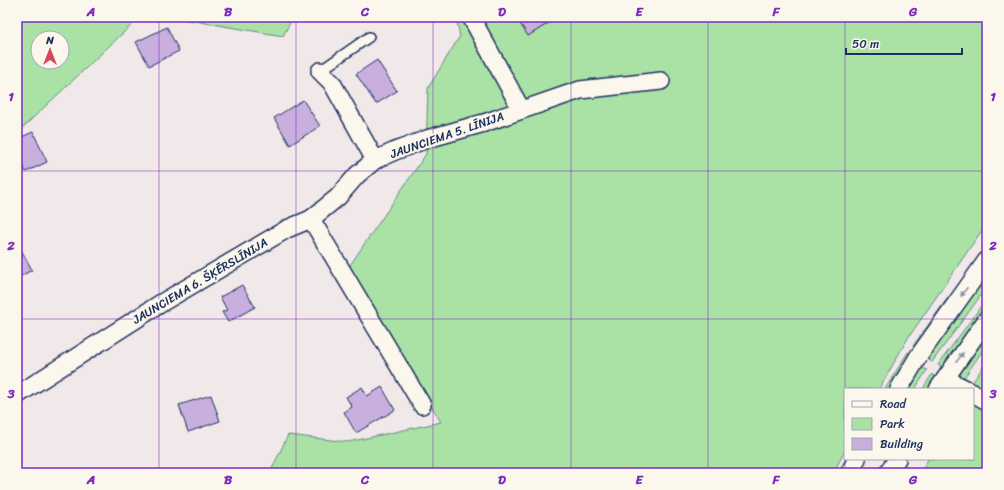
<svg xmlns="http://www.w3.org/2000/svg" width="1004" height="490" font-family="Sriracha,sans-serif">
  <style>
    .green { fill: #aae2a6; stroke: #628882; fill-rule: evenodd }
    .building { fill: #c8afde; stroke: #1b2f5e }
    .lines { fill: none; stroke-linecap: round; stroke-linejoin: round }
    .lane-casing { stroke: #1b2f5e; stroke-width: 12 }
    .street-casing { stroke: #1b2f5e; stroke-width: 20 }
    .lane { stroke: #fbf7ec; stroke-width: 9 }
    .street { stroke: #fbf7ec; stroke-width: 17 }
    .oneway { fill: #8b93a5 }
    .grid { fill: none; stroke: #7b2cbf; stroke-width: 1; stroke-opacity: 0.55 }
    .labels { text-anchor: middle; stroke-width: 4; stroke-linejoin: round; paint-order: stroke }
    .street-label { font-size: 12px; fill: #1b2f5e; stroke: #fbf7ec }
    .neatline { fill: none; stroke: #7b2cbf; stroke-width: 1.5 }
    .grid-label { font-size: 13px; text-anchor: middle; font-weight: bold; fill: #7b2cbf }
  </style>
  <rect width="100%" height="100%" fill="#f1e9e9"/>
  <filter id="ink" filterUnits="userSpaceOnUse"><feTurbulence type="fractalNoise" baseFrequency=".025" numOctaves="2"/><feDisplacementMap in="SourceGraphic" scale="8" xChannelSelector="R" yChannelSelector="G"/><feConvolveMatrix kernelMatrix="1 2 1 2 8 2 1 2 1" color-interpolation-filters="sRGB"/></filter>
  <g filter="url(#ink)">
    <!-- green -->
    <g class="green">
      <path d="M17,17H140L17,133ZM38,38H62V62H38Z"/>
      <path d="M170,17H293L283,36Z"/>
      <path d="M456,17H987V223L908,338L879,389H845V451L833,473H270L288,435L348,442L441,422L348,268L426,154L428,88L460,36Z"/>
      <path d="M987,276V287L932,362L926,358Z"/>
      <path d="M949,296L951,298L915,348L913,346Z"/>
      <path d="M987,298V307L943,368L938,365Z"/>
      <path d="M987,333V344L961,382L954,378Z"/>
      <path d="M908,352L910,354L889,389H885Z"/>
      <path d="M987,361V473H921L928,459H973V389H968Z"/>
      <path d="M921,367L927,370L915,389H907Z"/>
      <path d="M932,374L936,378L929,389H923Z"/>
    </g>
    <!-- building -->
    <g class="building">
      <path d="M516,17H549L552,21L528,36Z"/>
      <path d="M167,27L179,51L149,66L136,42Z"/>
      <path d="M377,60L397,91L376,104L356,74Z"/>
      <path d="M303,100L320,126L290,145L274,118Z"/>
      <path d="M33,132L47,162L26,172L17,154V139Z"/>
      <path d="M17,242L32,270L17,278Z"/>
      <path d="M242,285L255,307L228,322L222,312L227,310L220,297Z"/>
      <path d="M362,387L367,396L382,387L395,410L356,433L344,412L352,407L346,397Z"/>
      <path d="M211,395L220,421L188,432L179,405Z"/>
    </g>
    <g class="lines">
      <!-- lane casing -->
      <g class="lane-casing">
        <path id="lane" d="M320,71L369,37"/>
      </g>
      <!-- street casing -->
      <g class="street-casing">
        <g id="street">
          <path d="M471,17L521,109"/>
          <path d="M320,71L332,83L375,160L395,151L427,139L484,123L580,90L661,81"/>
          <path d="M311,219L422,405"/>
          <path d="M952,382L966,389"/>
          <path d="M899,389L918,357L987,260"/>
          <path d="M938,389L987,319"/>
          <path d="M973,393L987,401"/>
          <path d="M17,395L163,302L287,229L311,219L338,197L357,175L375,160"/>
          <path d="M849,473L857,459"/>
          <path d="M888,473L897,459"/>
        </g>
      </g>
      <!-- lane -->
      <use href="#lane" class="lane"/>
      <!-- street -->
      <use href="#street" class="street"/>
    </g>
    <!-- one-way arrows -->
    <defs><path id="oneway-solid" d="M-6-.8H1V-3.2L6.5 0L1 3.2V.8H-6Z"/></defs>
    <g class="oneway">
      <use href="#oneway-solid" transform="translate(964 292) rotate(125)"/>
      <use href="#oneway-solid" transform="translate(960 357) rotate(-55)"/>
    </g>
  </g>
  <!-- grid -->
  <path class="grid" d="M159,17V473M296,17V473M433,17V473M571,17V473M708,17V473M845,17V473M17,171H987M17,319H987"/>
  <g class="labels">
    <!-- street labels -->
    <g class="street-label">
      <text transform="translate(447 135) rotate(-19)" y="4">JAUNCIEMA 5. LĪNIJA</text>
      <text transform="translate(200 281) rotate(-31)" y="4">JAUNCIEMA 6. ŠĶĒRSLĪNIJA</text>
    </g>
  </g>
  <!-- margin -->
  <rect width="1004" height="490" fill="none" stroke="#fbf7ec" stroke-width="44"/>
  <!-- legend -->
  <rect x="844" y="388" width="130" height="72" fill="#fbf7ec" stroke="#a1a7b3"/>
  <rect x="852" y="401" width="20" height="6" fill="#fbf7ec" stroke="#a1a7b3"/>
  <text x="880" y="408" font-size="12" fill="#1b2f5e">Road</text>
  <rect x="852" y="418" width="20" height="12" fill="#aae2a6" stroke="#a1a7b3"/>
  <text x="880" y="428" font-size="12" fill="#1b2f5e">Park</text>
  <rect x="852" y="438" width="20" height="12" fill="#c8afde" stroke="#a1a7b3"/>
  <text x="880" y="448" font-size="12" fill="#1b2f5e">Building</text>
  <!-- north arrow -->
  <g transform="translate(50 50)"><circle r="19" fill="#fbf7ec" stroke="#a1a7b3"/>
  <path d="M0-3L7 15L0 10L-7 15Z" fill="#d1495b"/>
  <text y="-6" font-size="11" font-weight="bold" text-anchor="middle" fill="#1b2f5e">N</text>
  </g>
  <!-- scale -->
  <path d="M846 48v6h116v-6" fill="none" stroke="#1b2f5e" stroke-width="2"/>
  <text x="852" y="48" font-size="12" fill="#1b2f5e" stroke="#fbf7ec" stroke-width="3" paint-order="stroke">50 m</text>
  <rect x="22" y="22" width="960" height="446" class="neatline"/>
  <g class="grid-label">
    <text x="91" y="16">A</text>
    <text x="228" y="16">B</text>
    <text x="365" y="16">C</text>
    <text x="502" y="16">D</text>
    <text x="639" y="16">E</text>
    <text x="776" y="16">F</text>
    <text x="913" y="16">G</text>
    <text x="11" y="101">1</text>
    <text x="993" y="101">1</text>
    <text x="11" y="250">2</text>
    <text x="993" y="250">2</text>
    <text x="11" y="398">3</text>
    <text x="993" y="398">3</text>
    <text x="91" y="484">A</text>
    <text x="228" y="484">B</text>
    <text x="365" y="484">C</text>
    <text x="502" y="484">D</text>
    <text x="639" y="484">E</text>
    <text x="776" y="484">F</text>
    <text x="913" y="484">G</text>
  </g>
</svg>
